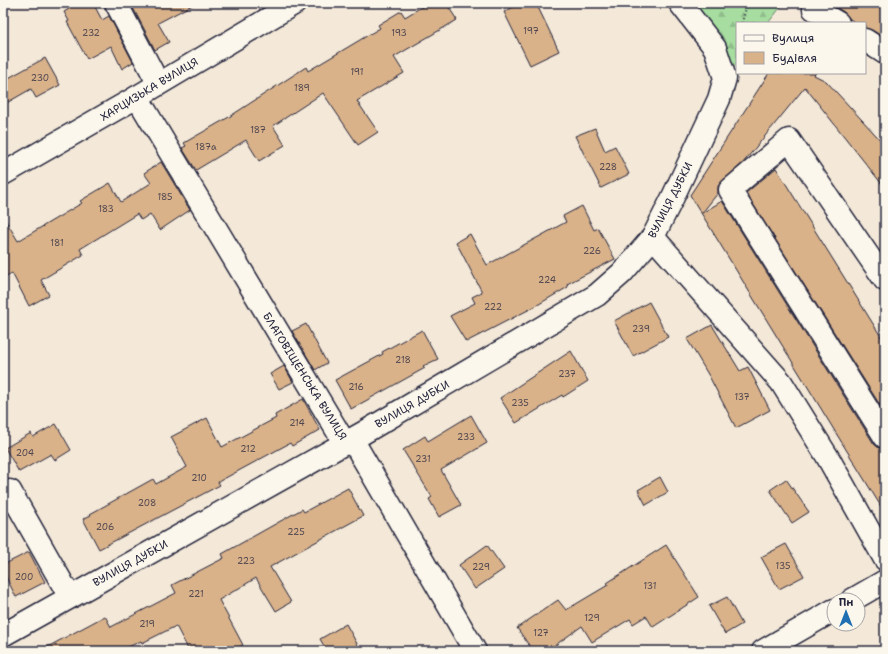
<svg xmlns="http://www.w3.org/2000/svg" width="888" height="654" font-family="'Shantell Sans',sans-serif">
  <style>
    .forest { fill: url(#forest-firs); stroke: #64806e }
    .building { fill: #d9b28a; stroke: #22223b }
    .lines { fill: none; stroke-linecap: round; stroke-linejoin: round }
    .minor-casing { stroke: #22223b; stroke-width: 25 }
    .path { stroke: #22223b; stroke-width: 2.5; stroke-dasharray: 1 3; stroke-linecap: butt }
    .minor { stroke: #fbf7ec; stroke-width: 22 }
    .labels { text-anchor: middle; stroke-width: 4; stroke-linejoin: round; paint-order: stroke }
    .number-label { font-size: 9px; fill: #50464f }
    .street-label { font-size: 11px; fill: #22223b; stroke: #fbf7ec }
  </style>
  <defs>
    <pattern id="forest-firs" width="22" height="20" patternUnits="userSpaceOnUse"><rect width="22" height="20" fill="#a7dda0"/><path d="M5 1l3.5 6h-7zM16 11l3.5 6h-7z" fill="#8fbd8b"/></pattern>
  </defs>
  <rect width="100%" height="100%" fill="#f4e9d8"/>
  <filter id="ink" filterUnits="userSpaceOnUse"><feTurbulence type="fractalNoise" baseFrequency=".025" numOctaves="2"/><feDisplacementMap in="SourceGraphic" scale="8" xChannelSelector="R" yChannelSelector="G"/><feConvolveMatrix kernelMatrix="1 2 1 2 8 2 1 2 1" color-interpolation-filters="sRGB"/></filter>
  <g filter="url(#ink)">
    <!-- forest -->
    <path class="forest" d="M680,3H784L768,23H737V63L725,78Z"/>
    <!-- building -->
    <g class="building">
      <path d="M66,3H93L102,20L109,16L133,62L122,69L111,46L87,59L67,22L69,21L64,12L69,9Z"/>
      <path d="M132,3H196L158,23L169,42L155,50L131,4Z"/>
      <path d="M428,3H446L457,20L394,57L404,73L357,101L378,132L358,145L323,93L273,126L285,145L259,161L246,140L196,170L182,148L186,146L184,143L229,117L306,67L308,71L380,28L378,25L401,11L405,17Z"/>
      <path d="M521,3H536L559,51L530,65L504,12Z"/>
      <path d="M829,3H885V38L872,30L865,28V23H856L850,19L844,12Z"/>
      <path d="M45,58L60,85L36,98L31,89L3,105V81Z"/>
      <path d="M769,73H816L814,75L826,81L885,145V188L805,87L743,163L722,181L718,186V193L702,213L722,201L874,444L879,448L885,449V513L690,195Z"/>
      <path d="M595,128L605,151L615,146L629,174L601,188L575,136Z"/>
      <path d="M161,162L190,210L160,230L150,214L141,220L137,214L80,249L83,255L41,280L49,295L29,306L12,273L3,278V216L18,241L82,203L80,201L110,183L121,202L151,183L144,173Z"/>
      <path d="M776,168L885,343V413L746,193Z"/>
      <path d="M582,206L594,230L598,228L615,259L567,284L568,287L534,307L466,342L450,316L475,303L472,297L482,292L456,242L470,234L487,265L566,222L563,216Z"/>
      <path d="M649,302L668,337L633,356L614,321Z"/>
      <path d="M306,324L327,363L315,370L292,331Z"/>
      <path d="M712,325L740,371L748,367L770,410L736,428L709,376L687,339Z"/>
      <path d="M422,330L438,359L423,366L425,368L351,409L335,380L383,354L382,352Z"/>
      <path d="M571,351L588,381L563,397L562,395L516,423L500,398Z"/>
      <path d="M284,366L293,382L279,389L270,374Z"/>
      <path d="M303,399L320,430L292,446L290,443L218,482L220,485L99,549L83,519L91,515L90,514L153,479L156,484L187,467L171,437L207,418L222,447L276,418L275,415Z"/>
      <path d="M471,415L487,443L441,470L461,505L439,517L429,499L432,497L403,450L425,436L428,441Z"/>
      <path d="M56,424L71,450L55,460L51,454L19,472L5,448L31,433L33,437Z"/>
      <path d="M660,477L668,492L646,505L638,490Z"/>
      <path d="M786,479L809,512L792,523L770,490Z"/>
      <path d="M348,488L363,516L270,567L291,602L276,611L256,578L219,600L243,645L231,651H189L176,626L142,643L141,641L120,651H40L105,616L111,627L176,593L172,585L224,558L222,554L302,509L304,512Z"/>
      <path d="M786,544L804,576L779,589L761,557Z"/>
      <path d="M487,545L504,569L475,589L459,565Z"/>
      <path d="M666,545L699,597L653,627L646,616L633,624L630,619L592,642L582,626L547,651H533L517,628L558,600L566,610L608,585L607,583Z"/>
      <path d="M29,552L45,582L16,597L3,571V565Z"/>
      <path d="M727,597L742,624L725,634L709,606Z"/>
      <path d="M346,624L361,651H327L320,639Z"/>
    </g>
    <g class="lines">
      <!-- minor casing -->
      <g class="minor-casing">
        <g id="minor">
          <path d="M116,3L158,83"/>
          <path d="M815,3L814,9L838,23"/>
          <path d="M865,40L885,53"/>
          <path d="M137,97L344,442L356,446L475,651"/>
          <path d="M3,174L137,97L295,3"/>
          <path d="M653,237L781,382L827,456L885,559"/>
          <path d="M885,280L789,140L730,190L885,437"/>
          <path d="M10,491L70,597"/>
          <path d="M852,600L885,581"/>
          <path d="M3,635L363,433L597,295L622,273L653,237L672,199L719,99L725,78L715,48L680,3"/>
          <path d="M763,651L834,610"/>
        </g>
      </g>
      <!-- path -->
      <path class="path" d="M742,23L747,3"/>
      <!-- minor -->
      <use href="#minor" class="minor"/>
    </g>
  </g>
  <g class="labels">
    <!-- number labels -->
    <g class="number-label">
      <text x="531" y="34">197</text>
      <text x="91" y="36">232</text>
      <text x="399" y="36">193</text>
      <text x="357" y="75">191</text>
      <text x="40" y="81">230</text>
      <text x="302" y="91">189</text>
      <text x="258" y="133">187</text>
      <text x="206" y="150">187а</text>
      <text x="608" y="170">228</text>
      <text x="165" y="200">185</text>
      <text x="106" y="212">183</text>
      <text x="57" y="246">181</text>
      <text x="592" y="254">226</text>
      <text x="547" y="283">224</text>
      <text x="493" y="310">222</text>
      <text x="641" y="332">239</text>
      <text x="403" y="363">218</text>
      <text x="567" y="377">237</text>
      <text x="356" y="390">216</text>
      <text x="742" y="400">137</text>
      <text x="520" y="406">235</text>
      <text x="297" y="426">214</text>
      <text x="466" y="440">233</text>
      <text x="248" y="452">212</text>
      <text x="25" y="456">204</text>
      <text x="423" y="462">231</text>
      <text x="199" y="481">210</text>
      <text x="147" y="506">208</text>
      <text x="105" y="530">206</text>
      <text x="296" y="535">225</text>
      <text x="246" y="564">223</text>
      <text x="783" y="569">135</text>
      <text x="481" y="570">229</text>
      <text x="24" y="580">200</text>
      <text x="650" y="589">131</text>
      <text x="196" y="597">221</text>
      <text x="592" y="621">129</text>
      <text x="147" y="627">219</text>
      <text x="541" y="636">127</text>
    </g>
    <!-- street labels -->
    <g class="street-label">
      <text transform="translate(149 89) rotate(-31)" y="4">ХАРЦИЗЬКА ВУЛИЦЯ</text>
      <text transform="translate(670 200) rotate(-63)" y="4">ВУЛИЦЯ ДУБКИ</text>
      <text transform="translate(305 376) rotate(58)" y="4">БЛАГОВІЩЕНСЬКА ВУЛИЦЯ</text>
      <text transform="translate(412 404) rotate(-30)" y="4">ВУЛИЦЯ ДУБКИ</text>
      <text transform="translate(130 563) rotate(-29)" y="4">ВУЛИЦЯ ДУБКИ</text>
    </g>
  </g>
  <!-- margin -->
  <rect width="888" height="654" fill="none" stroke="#fbf7ec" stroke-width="16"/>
  <rect x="8" y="8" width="872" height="638" fill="none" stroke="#22223b" stroke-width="1.5" filter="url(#ink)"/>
  <!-- legend -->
  <rect x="736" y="22" width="130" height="52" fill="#fbf7ec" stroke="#a4a2a5"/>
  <rect x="744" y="35" width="20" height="6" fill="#fbf7ec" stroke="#a4a2a5"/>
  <text x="772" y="42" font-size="12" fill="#22223b">Вулиця</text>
  <rect x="744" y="52" width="20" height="12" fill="#d9b28a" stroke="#a4a2a5"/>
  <text x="772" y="62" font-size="12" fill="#22223b">Будівля</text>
  <!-- north arrow -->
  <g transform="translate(846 612)"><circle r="19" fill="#fbf7ec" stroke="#a4a2a5"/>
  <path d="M0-3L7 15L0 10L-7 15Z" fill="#1f6fb2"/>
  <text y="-6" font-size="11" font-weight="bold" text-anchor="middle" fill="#22223b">Пн</text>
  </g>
</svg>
